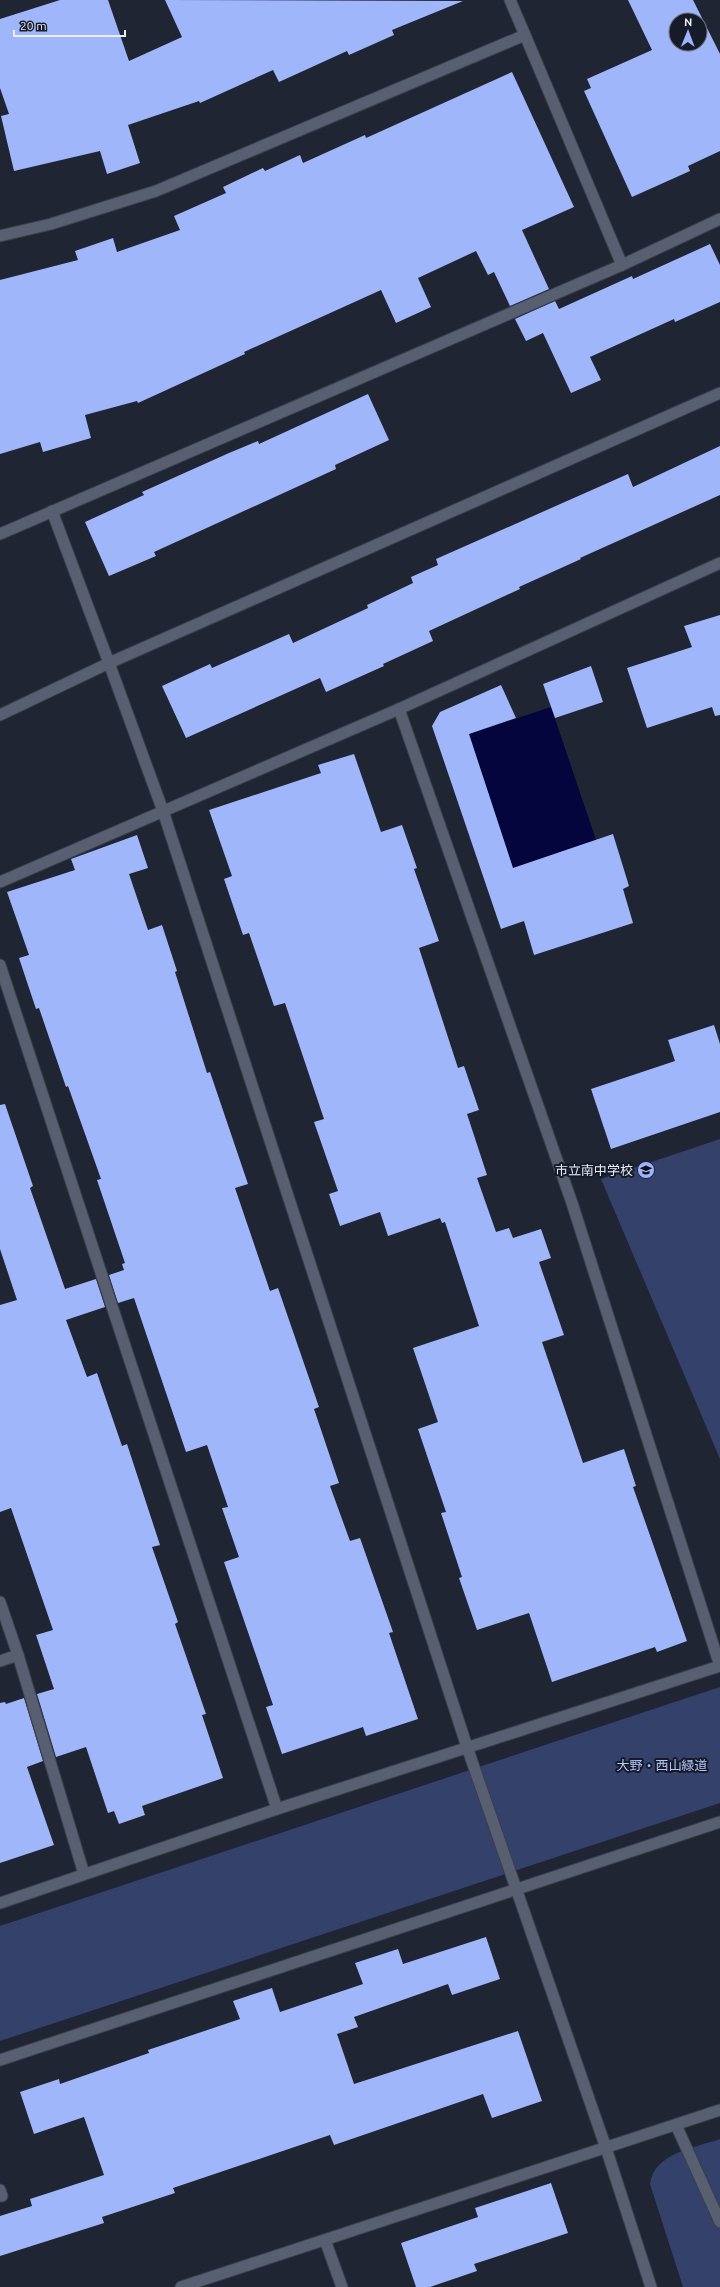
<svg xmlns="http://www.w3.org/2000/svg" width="720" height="2287" font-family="Ubuntu,'Noto Sans JP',sans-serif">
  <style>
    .green { fill: #34416b }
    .water { fill: #04053c }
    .building { fill: #9fb6fa; fill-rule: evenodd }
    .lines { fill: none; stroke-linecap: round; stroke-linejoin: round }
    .service-casing { stroke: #3a3f4c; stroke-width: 13 }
    .minor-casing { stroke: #3a3f4c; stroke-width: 13 }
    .tertiary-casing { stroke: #3a3f4c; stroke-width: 13 }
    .service { stroke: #585f70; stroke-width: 11 }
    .minor { stroke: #585f70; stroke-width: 11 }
    .tertiary { stroke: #585f70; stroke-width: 11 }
    .labels { text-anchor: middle; stroke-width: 4; stroke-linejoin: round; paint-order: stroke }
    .poi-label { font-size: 13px; fill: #eaeef9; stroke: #161b29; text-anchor: end }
    .park-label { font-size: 13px; fill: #b4c7fc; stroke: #161b29 }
  </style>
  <rect width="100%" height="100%" fill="#1f2533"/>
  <!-- green -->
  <g class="green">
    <path d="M720,1139V1459L601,1179Z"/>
    <path d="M720,1687V1803L0,2041V1926Z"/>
    <path d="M720,2139V2287H683L650,2184C654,2153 694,2148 720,2139Z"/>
  </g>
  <!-- water -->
  <path class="water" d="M551,707L596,840L513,868L469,734Z"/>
  <!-- building -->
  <g class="building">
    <path d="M60,0H108L129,61L182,37L165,0L463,1L392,30L394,35L349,55L347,51L279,82L273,70L200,103L199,101L128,125L140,163L107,174L100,151L14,171L1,116L9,114L0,88V19Z"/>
    <path d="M628,0H693L720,54V151L688,166L690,171L632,197L584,91L591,88L587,79L652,50ZM676,20H700V44H676Z"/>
    <path d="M512,72L574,207L522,230L549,289L510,306L494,272L488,275L476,251L418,278L431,307L396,323L381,290L244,352L245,354L138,403L137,401L85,415L91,438L43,452L40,442L0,454V280L78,260L75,251L113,238L117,252L180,230L174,216L226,193L223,187L263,168L265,171L300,155L303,163L365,135L366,138Z"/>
    <path d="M710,244L720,265V302L675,322L674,319L590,357L601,380L571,393L543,333L526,341L515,319L555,301L559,309L632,276L633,279Z"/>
    <path d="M368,394L389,440L335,465L336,469L154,552L156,556L109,576L85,522L144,495L142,492L229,453L258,441L259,444Z"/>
    <path d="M720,446V495L580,558L581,559L519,587L520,589L429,631L433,641L383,664L384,666L326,692L320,678L186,738L162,686L210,664L212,668L289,634L293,643L368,608L367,605L413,583L411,577L438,565L436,559L628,474L633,487Z"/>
    <path d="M720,615V715L715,716L712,707L647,728L627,668L692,647L684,626Z"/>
    <path d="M591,666L603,702L555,718L543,684Z"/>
    <path d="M501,685L516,718L469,734L513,868L613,834L629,886L623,889L633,923L534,955L524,921L501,929L432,726L440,712Z"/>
    <path d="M354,754L381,832L402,825L417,868L414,869L439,941L419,948L458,1068L464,1066L479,1110L467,1114L487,1175L477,1178L496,1232L509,1228L513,1238L541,1229L551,1258L539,1262L564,1335L542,1342L583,1463L624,1449L636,1486L633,1487L687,1641L657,1652L655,1647L552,1682L529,1613L477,1630L459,1578L462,1577L441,1513L446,1512L418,1429L438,1422L413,1348L479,1326L445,1222L442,1223L440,1218L388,1236L380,1212L340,1226L329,1194L338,1191L314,1122L324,1119L285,1003L274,1006L249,933L243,935L224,879L232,876L209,810L321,773L318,765Z"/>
    <path d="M137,835L148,868L129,874L148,930L162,925L177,971L175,972L207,1073L210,1072L248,1184L235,1188L270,1291L278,1288L319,1407L314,1409L339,1483L330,1486L350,1541L360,1538L393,1632L389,1633L418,1719L366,1736L363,1727L282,1754L266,1707L273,1705L224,1562L239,1557L222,1508L228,1507L207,1445L186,1452L134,1298L118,1303L109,1275L124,1270L122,1264L125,1263L97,1180L101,1179L68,1086L66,1087L39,1008L36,1009L19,958L29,955L7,892L75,870L71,859Z"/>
    <path d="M714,1025L720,1044V1112L611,1149L591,1089L675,1061L668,1040Z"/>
    <path d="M5,1104L33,1186L30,1188L65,1289L96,1279L105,1307L66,1320L87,1377L97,1373L122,1446L127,1444L160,1545L152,1547L178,1622L175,1624L206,1714L202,1715L223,1778L142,1806L145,1815L119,1824L114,1811L108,1813L86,1747L56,1757L37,1694L54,1689L36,1635L53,1630L11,1508L0,1512V1305L17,1300L0,1249V1105Z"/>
    <path d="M24,1698L43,1761L27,1767L54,1845L0,1863V1703L5,1702L6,1704Z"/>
    <path d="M486,1937L500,1979L452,1995L448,1984L354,2017L358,2027L337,2034L354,2084L518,2031L542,2101L492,2118L483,2094L334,2145L330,2135L173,2188L175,2193L102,2217L104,2223L0,2256V2216L32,2206L30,2199L104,2175L84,2117L34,2134L20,2092L59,2079L60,2084L149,2053L148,2050L240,2019L233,2001L272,1988L280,2012L363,1984L355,1963L398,1949L403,1964Z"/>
    <path d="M551,2183L568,2233L474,2264L477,2271L430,2287H416L401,2243L478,2217L475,2208Z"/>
  </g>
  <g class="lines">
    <!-- service casing -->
    <g class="service-casing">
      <path id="service" d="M676,2125L720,2222"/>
    </g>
    <!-- minor casing -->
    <g class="minor-casing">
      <g id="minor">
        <path d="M510,0L525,35"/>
        <path d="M0,236L51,224L156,191L525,35L622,265L0,534"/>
        <path d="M622,265L720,219"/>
        <path d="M52,511L109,663"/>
        <path d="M0,882L399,709L720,563"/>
        <path d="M0,965L277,1809"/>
        <path d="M0,1602L18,1655L0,1661"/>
        <path d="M18,1655L84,1874"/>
        <path d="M0,1903L277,1809L720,1666L572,1203L399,709"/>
        <path d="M0,2060L720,1822"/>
        <path d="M0,2190L2,2196H0"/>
        <path d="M325,2240L342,2287"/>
      </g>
    </g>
    <!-- tertiary casing -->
    <g class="tertiary-casing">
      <g id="tertiary">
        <path d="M109,663L163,811L467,1747L606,2148L651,2287"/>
        <path d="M0,715L109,663L720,393"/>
        <path d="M181,2287L720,2110"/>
      </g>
    </g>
    <!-- service -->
    <use href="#service" class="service"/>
    <!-- minor -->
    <use href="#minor" class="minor"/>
    <!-- tertiary -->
    <use href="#tertiary" class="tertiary"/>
  </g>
  <!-- icons -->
  <defs>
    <g id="school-disc" transform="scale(0.9)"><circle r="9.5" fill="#9bb4fd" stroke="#161b29"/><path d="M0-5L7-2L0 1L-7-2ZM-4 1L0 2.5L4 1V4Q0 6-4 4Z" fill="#111"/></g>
  </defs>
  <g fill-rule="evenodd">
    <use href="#school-disc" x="646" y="1170"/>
  </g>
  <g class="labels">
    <!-- poi labels -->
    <g class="poi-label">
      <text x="633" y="1175">市立南中学校</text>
    </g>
    <!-- park labels -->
    <g class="park-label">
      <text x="662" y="1770">大野・西山緑道</text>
    </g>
  </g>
  <!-- north arrow -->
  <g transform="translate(688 32) rotate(1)"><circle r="19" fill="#161b29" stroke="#6b6f7c"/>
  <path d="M0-3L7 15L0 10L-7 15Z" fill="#9bb4fd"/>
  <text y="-6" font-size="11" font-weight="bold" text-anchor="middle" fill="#eaeef9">N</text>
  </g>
  <!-- scale -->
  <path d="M14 30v6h111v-6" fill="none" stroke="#eaeef9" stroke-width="2"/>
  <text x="20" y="30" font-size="12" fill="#eaeef9" stroke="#161b29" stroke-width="3" paint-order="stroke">20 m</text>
</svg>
